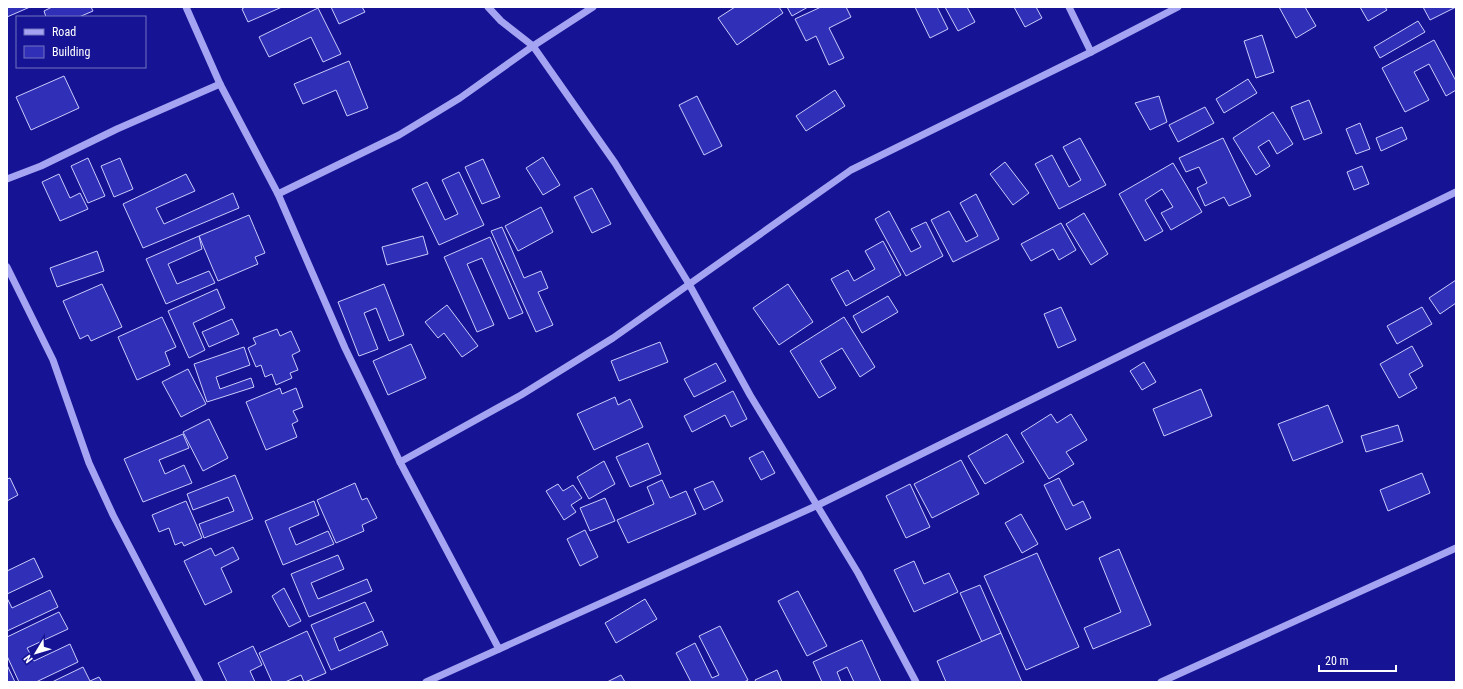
<svg xmlns="http://www.w3.org/2000/svg" width="1463" height="689" font-family="'Roboto Condensed',sans-serif">
  <style>
    .building { fill: #302fb8; stroke: #cbccfc }
    .lines { fill: none; stroke-linecap: round; stroke-linejoin: round }
    .minor { stroke: #a4a4f2; stroke-width: 7 }
  </style>
  <rect width="100%" height="100%" fill="#161494"/>
  <!-- building -->
  <g class="building">
    <path d="M7,7H30L7,17Z"/>
    <path d="M52,7H91L93,11L79,17H46L44,11Z"/>
    <path d="M245,7H282L248,22L242,9Z"/>
    <path d="M331,7H362L365,12L339,24Z"/>
    <path d="M735,7H779L783,13L737,45L718,18Z"/>
    <path d="M787,7H808L792,16Z"/>
    <path d="M821,7H846L851,17L829,28L844,58L829,65L816,36L806,41L795,19Z"/>
    <path d="M915,7H937L948,29L930,38Z"/>
    <path d="M945,7H967L975,22L958,31Z"/>
    <path d="M1014,7H1036L1042,18L1025,27Z"/>
    <path d="M1279,7H1305L1316,26L1296,38Z"/>
    <path d="M1360,7H1385L1387,10L1368,21Z"/>
    <path d="M1423,7H1456L1430,20Z"/>
    <path d="M318,8L341,54L323,62L311,37L269,57L259,37Z"/>
    <path d="M1418,21L1425,32L1380,58L1374,47Z"/>
    <path d="M1262,35L1274,72L1256,78L1244,41Z"/>
    <path d="M1434,40L1456,81V90L1446,96L1429,64L1414,72L1429,100L1405,112L1382,68Z"/>
    <path d="M349,61L368,108L347,116L336,90L303,104L294,84Z"/>
    <path d="M64,76L79,108L31,130L16,97Z"/>
    <path d="M1248,79L1257,93L1224,113L1216,99Z"/>
    <path d="M835,90L845,106L806,131L796,116Z"/>
    <path d="M697,96L722,146L704,155L679,105Z"/>
    <path d="M1159,96L1167,122L1150,130L1135,103Z"/>
    <path d="M1309,100L1322,133L1304,140L1291,107Z"/>
    <path d="M1205,107L1214,123L1178,142L1169,125Z"/>
    <path d="M1273,112L1293,144L1277,154L1269,140L1258,147L1270,166L1256,175L1233,138Z"/>
    <path d="M1360,123L1370,149L1356,154L1346,129Z"/>
    <path d="M1402,127L1407,139L1381,151L1376,138Z"/>
    <path d="M1080,138L1106,185L1059,209L1035,164L1052,155L1069,187L1081,180L1063,147Z"/>
    <path d="M1223,138L1251,196L1229,206L1224,197L1205,206L1197,188L1207,183L1199,167L1186,172L1179,158Z"/>
    <path d="M543,157L560,185L543,195L526,168Z"/>
    <path d="M88,158L105,196L88,203L71,166Z"/>
    <path d="M120,158L133,189L114,197L101,166Z"/>
    <path d="M483,159L500,197L482,204L465,167Z"/>
    <path d="M1005,162L1029,193L1013,205L990,174Z"/>
    <path d="M1173,163L1202,212L1171,230L1161,213L1173,207L1162,189L1145,200L1163,231L1145,241L1119,194Z"/>
    <path d="M1362,166L1369,184L1354,190L1347,172Z"/>
    <path d="M459,172L484,225L439,245L412,189L427,182L445,220L458,214L442,180Z"/>
    <path d="M59,174L70,198L80,193L88,209L60,221L42,182Z"/>
    <path d="M186,174L195,191L156,208L164,224L233,193L239,208L143,248L123,204Z"/>
    <path d="M592,188L611,224L592,233L574,197Z"/>
    <path d="M976,194L999,239L953,262L931,220L949,211L966,242L978,236L960,203Z"/>
    <path d="M541,207L553,232L518,251L505,226Z"/>
    <path d="M889,211L911,252L921,247L911,229L926,222L943,256L906,276L875,219Z"/>
    <path d="M1084,213L1108,254L1091,265L1066,224Z"/>
    <path d="M249,215L265,253L255,257L258,264L218,281L199,236Z"/>
    <path d="M1061,223L1076,250L1059,260L1053,249L1031,261L1021,244Z"/>
    <path d="M502,227L524,278L541,271L548,288L538,292L553,325L536,332L491,231Z"/>
    <path d="M199,236L202,249L168,264L177,284L209,271L215,283L166,304L146,259Z"/>
    <path d="M423,236L428,254L387,265L382,247Z"/>
    <path d="M490,237L523,313L509,319L482,258L467,264L494,325L477,332L444,257Z"/>
    <path d="M883,241L901,275L846,306L831,279L848,270L854,281L875,269L865,251Z"/>
    <path d="M97,251L104,271L57,287L50,268Z"/>
    <path d="M1456,280V303L1440,314L1429,298Z"/>
    <path d="M102,284L122,327L91,341L88,335L80,339L63,301Z"/>
    <path d="M384,284L404,335L389,341L376,308L364,313L378,349L359,356L338,302Z"/>
    <path d="M788,284L813,322L779,345L753,308Z"/>
    <path d="M217,289L225,308L193,323L205,350L189,358L168,311Z"/>
    <path d="M888,296L898,312L862,333L853,316Z"/>
    <path d="M447,305L478,346L462,357L444,333L438,338L425,322Z"/>
    <path d="M1061,307L1076,340L1058,348L1044,314Z"/>
    <path d="M1422,307L1432,324L1397,344L1387,326Z"/>
    <path d="M162,317L176,347L165,352L170,365L137,380L118,337Z"/>
    <path d="M844,317L875,367L860,377L842,348L820,361L836,388L819,398L790,351Z"/>
    <path d="M232,319L239,334L209,347L202,332Z"/>
    <path d="M277,329L280,336L291,331L300,351L292,355L298,370L290,373L292,378L276,385L272,374L265,377L261,365L256,367L248,348L256,344L253,338Z"/>
    <path d="M660,342L668,362L619,381L611,361Z"/>
    <path d="M411,344L426,378L388,395L373,361Z"/>
    <path d="M1412,346L1423,366L1409,374L1417,388L1399,398L1380,364Z"/>
    <path d="M244,347L250,365L216,377L220,389L251,378L254,387L207,402L194,364Z"/>
    <path d="M1144,362L1156,382L1142,390L1130,371Z"/>
    <path d="M716,363L726,381L694,397L684,379Z"/>
    <path d="M188,369L206,404L181,417L162,382Z"/>
    <path d="M280,388L282,394L296,388L303,407L293,411L298,421L292,424L297,437L266,450L246,402Z"/>
    <path d="M1201,389L1212,416L1164,436L1153,409Z"/>
    <path d="M733,391L747,419L731,427L725,415L692,432L684,416Z"/>
    <path d="M615,397L618,405L630,399L643,427L594,450L577,414Z"/>
    <path d="M1328,405L1343,442L1293,461L1278,424Z"/>
    <path d="M1051,414L1057,423L1071,414L1087,440L1066,452L1074,464L1049,479L1021,433Z"/>
    <path d="M209,419L228,458L203,471L183,432Z"/>
    <path d="M1398,425L1403,441L1366,452L1361,436Z"/>
    <path d="M183,434L189,448L159,460L165,474L184,465L192,483L143,502L124,459Z"/>
    <path d="M1007,434L1024,462L985,484L968,456Z"/>
    <path d="M648,443L661,474L630,487L616,457Z"/>
    <path d="M763,451L775,473L761,480L749,458Z"/>
    <path d="M961,460L979,494L932,518L914,484Z"/>
    <path d="M604,461L615,484L589,499L577,477Z"/>
    <path d="M1422,473L1430,493L1388,511L1380,490Z"/>
    <path d="M235,475L253,519L204,538L199,524L234,511L228,497L193,510L187,494Z"/>
    <path d="M10,478L18,495L7,501V479Z"/>
    <path d="M1059,478L1073,506L1083,501L1091,518L1066,530L1044,485Z"/>
    <path d="M662,480L670,498L686,491L696,514L628,543L617,520L654,504L647,487Z"/>
    <path d="M713,481L723,501L704,510L694,489Z"/>
    <path d="M355,483L362,500L367,498L377,518L362,525L364,531L336,543L317,500Z"/>
    <path d="M558,484L563,491L573,485L582,498L571,505L576,512L564,520L546,491Z"/>
    <path d="M910,484L930,527L906,538L886,496Z"/>
    <path d="M605,498L615,521L590,531L580,508Z"/>
    <path d="M186,501L202,538L184,546L182,542L175,545L169,528L159,532L152,515Z"/>
    <path d="M314,501L319,515L289,528L296,545L328,531L334,544L283,565L265,521Z"/>
    <path d="M1021,514L1038,544L1022,553L1005,523Z"/>
    <path d="M585,530L598,557L580,566L567,539Z"/>
    <path d="M233,547L239,559L221,568L232,592L205,605L184,561L211,548L215,556Z"/>
    <path d="M1119,549L1151,625L1093,649L1084,628L1121,612L1099,558Z"/>
    <path d="M1037,553L1079,647L1026,670L984,576Z"/>
    <path d="M338,555L344,569L311,583L318,599L367,579L372,591L309,617L291,574Z"/>
    <path d="M34,558L43,577L7,594V571Z"/>
    <path d="M914,561L924,584L949,573L958,592L914,612L894,570Z"/>
    <path d="M980,585L1001,633L982,642L960,593Z"/>
    <path d="M284,588L301,621L289,627L272,596Z"/>
    <path d="M50,590L58,607L7,631V598L12,608Z"/>
    <path d="M798,591L827,646L807,656L778,601Z"/>
    <path d="M645,599L657,619L616,643L605,623Z"/>
    <path d="M365,602L374,621L334,638L339,651L382,631L388,645L331,670L311,625Z"/>
    <path d="M59,612L68,629L27,648L34,661L70,644L78,662L36,682H19L7,656V637Z"/>
    <path d="M720,626L748,680L744,682H691L676,653L695,643L712,678L719,675L699,636Z"/>
    <path d="M307,631L326,673L305,682H304L301,675L285,682H272L259,653Z"/>
    <path d="M1001,633L1022,682H946L937,661Z"/>
    <path d="M862,640L881,682H854L847,667L837,672L841,682H822L813,662Z"/>
    <path d="M253,646L262,665L250,671L255,682H227L218,663Z"/>
    <path d="M7,665L15,682H7Z"/>
    <path d="M83,667L90,681L99,677L102,682H52Z"/>
    <path d="M777,670L782,682H756L755,680Z"/>
    <path d="M621,675L625,682H607Z"/>
  </g>
  <g class="lines">
    <!-- minor -->
    <g class="minor">
      <path d="M186,7L220,84L278,194L345,348L400,462L499,649"/>
      <path d="M488,7L501,21L533,46L615,163L689,284L750,395L858,573L916,682"/>
      <path d="M1069,7L1091,52"/>
      <path d="M7,179L41,166L117,129L220,84"/>
      <path d="M278,194L399,135L460,98L533,46L593,7"/>
      <path d="M7,267L53,360L89,463L113,515L200,682"/>
      <path d="M400,462L521,395L613,338L851,170L1091,52L1178,7"/>
      <path d="M426,682L818,505L1142,345L1456,192"/>
      <path d="M1161,682L1456,548"/>
    </g>
  </g>
  <!-- border -->
  <rect width="1463" height="689" fill="none" stroke="#ffffff" stroke-width="16"/>
  <!-- legend -->
  <rect x="16" y="16" width="130" height="52" fill="#161494" stroke="#7372bf"/>
  <rect x="24" y="29" width="20" height="6" fill="#a4a4f2" stroke="#7372bf"/>
  <text x="52" y="36" font-size="12" fill="#ffffff">Road</text>
  <rect x="24" y="46" width="20" height="12" fill="#302fb8" stroke="#7372bf"/>
  <text x="52" y="56" font-size="12" fill="#ffffff">Building</text>
  <!-- north arrow -->
  <g transform="translate(36 653) rotate(232)" stroke="#161494" stroke-width="3" paint-order="stroke">
  <path d="M0-3L7 15L0 10L-7 15Z" fill="#ffffff"/>
  <text y="-6" font-size="11" font-weight="bold" text-anchor="middle" fill="#ffffff">N</text>
  </g>
  <!-- scale -->
  <path d="M1319 665v6h77v-6" fill="none" stroke="#ffffff" stroke-width="2"/>
  <text x="1325" y="665" font-size="12" fill="#ffffff" stroke="#161494" stroke-width="3" paint-order="stroke">20 m</text>
</svg>
